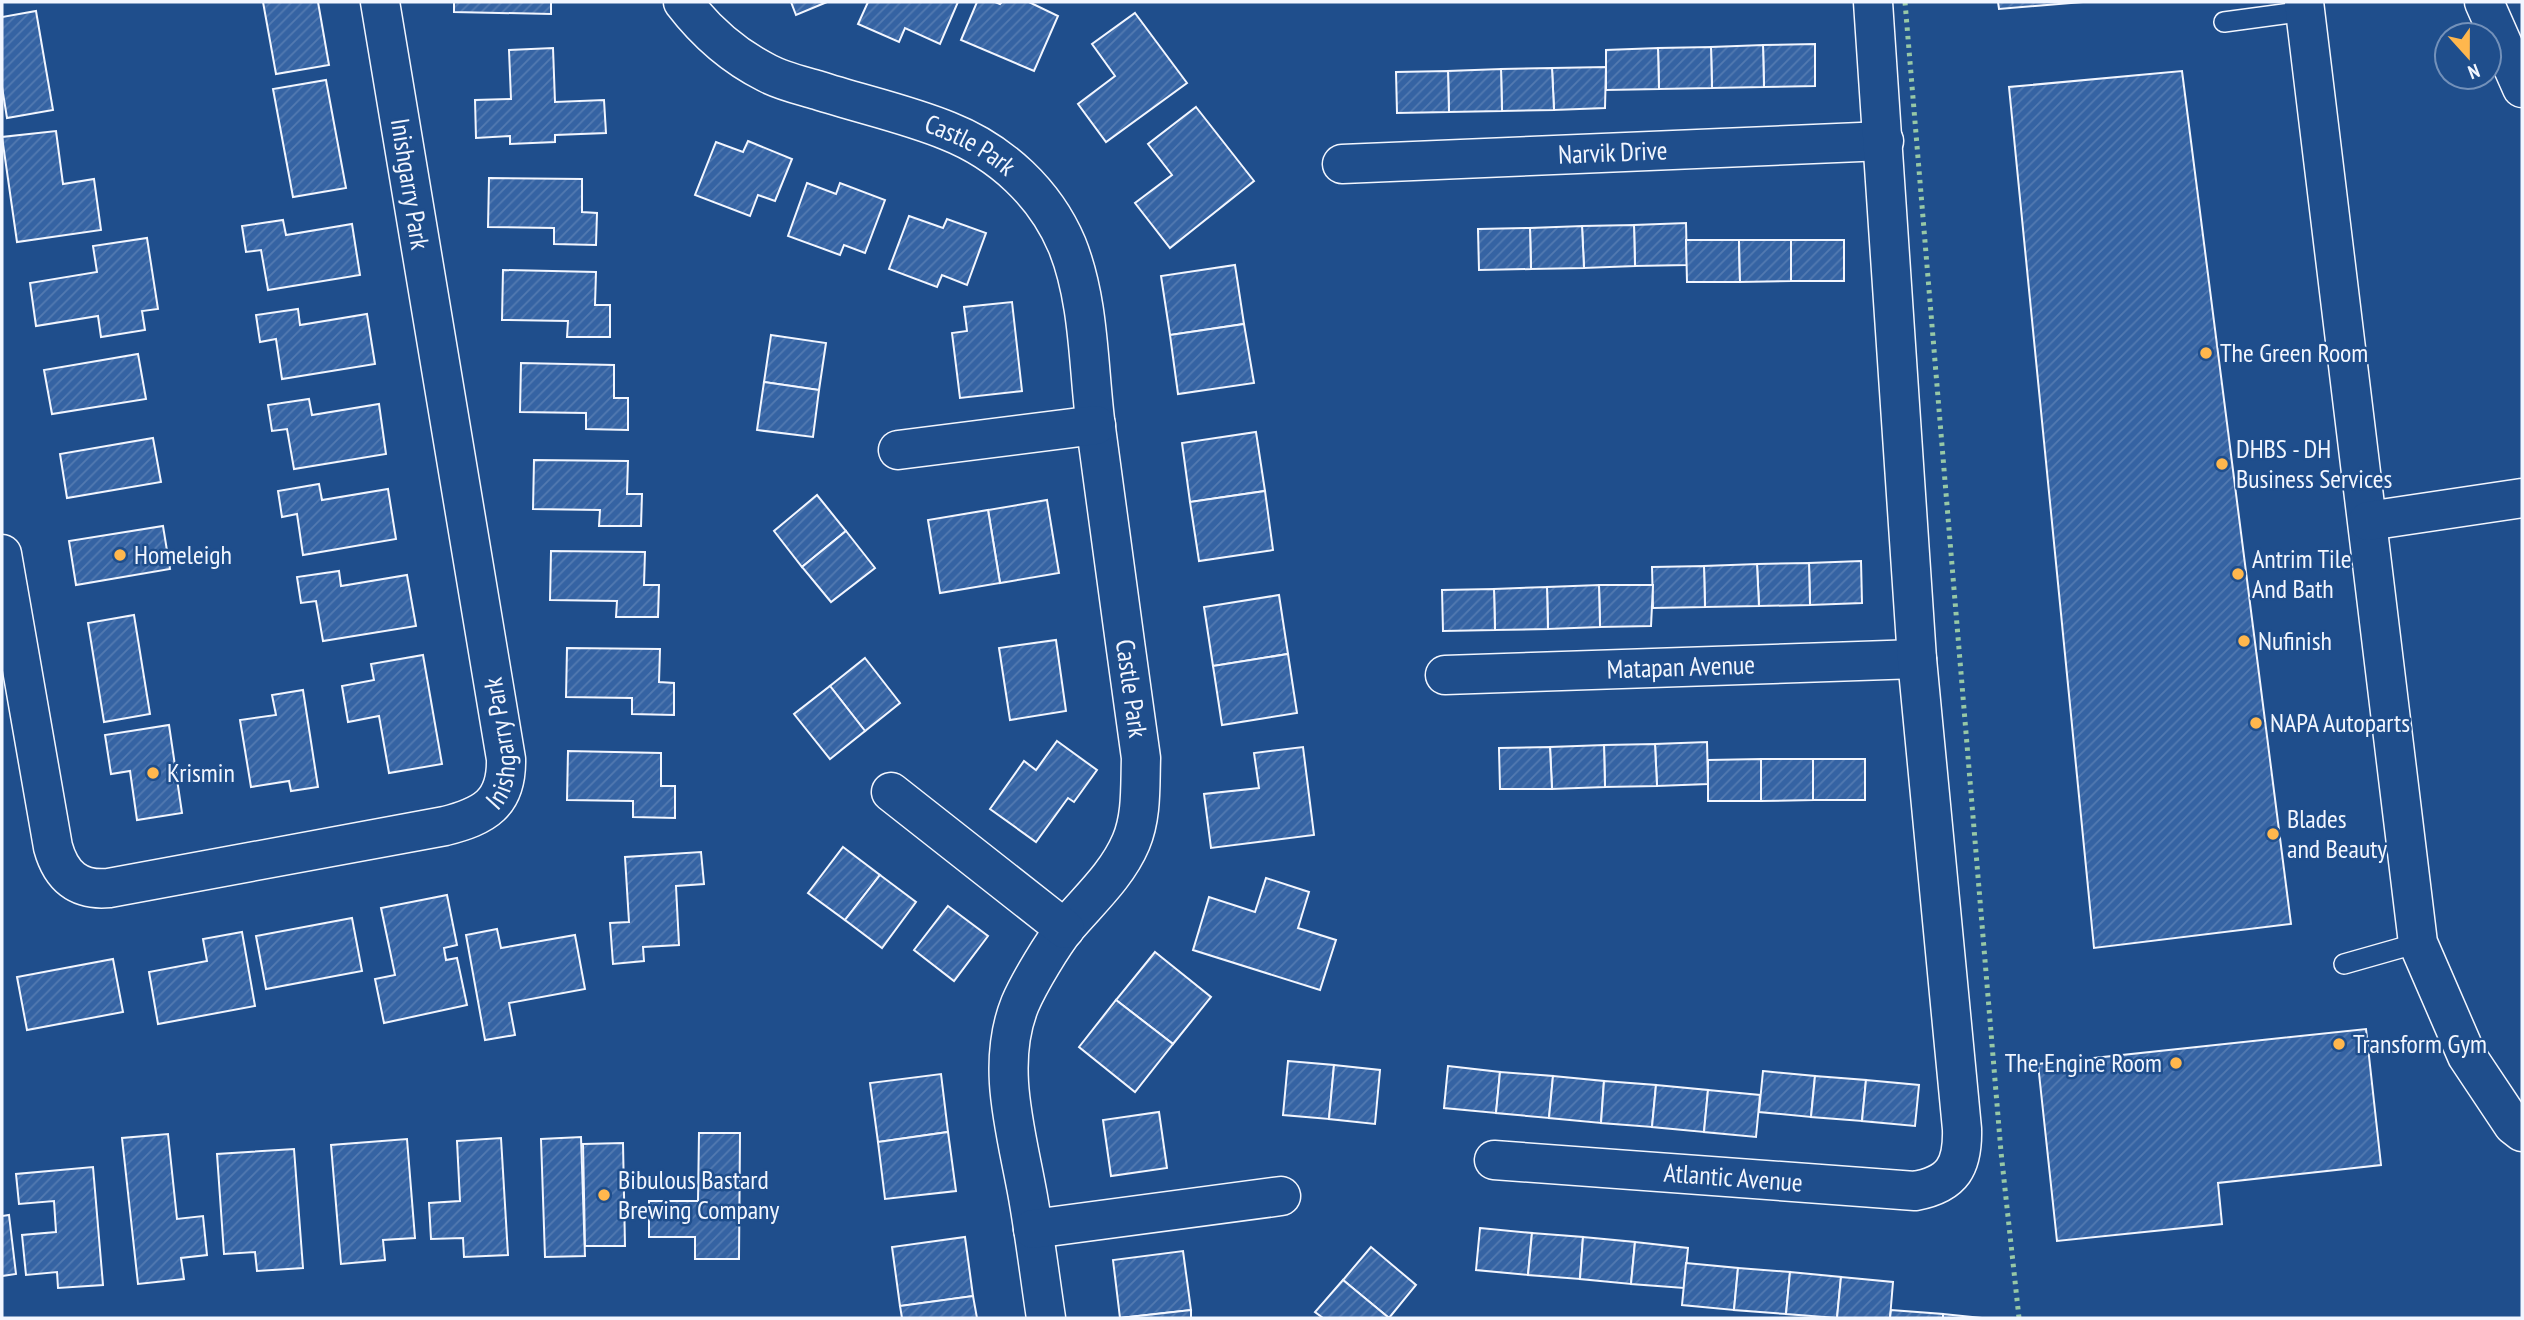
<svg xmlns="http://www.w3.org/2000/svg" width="2524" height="1320" font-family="'PT Sans Narrow',sans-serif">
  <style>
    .building { fill: url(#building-hatch); stroke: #f2f6ff; stroke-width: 2 }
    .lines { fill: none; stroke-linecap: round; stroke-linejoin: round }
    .service-casing { stroke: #f2f6ff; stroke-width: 22 }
    .minor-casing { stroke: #f2f6ff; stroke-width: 41 }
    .service { stroke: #1f4e8c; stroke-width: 19 }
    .minor { stroke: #1f4e8c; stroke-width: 38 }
    .hedge { stroke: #97c8a6; stroke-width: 5; stroke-dasharray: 3.5 5; stroke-linecap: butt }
    .poi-dot { fill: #ffb74d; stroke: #1f4e8c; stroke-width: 2.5 }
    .labels { text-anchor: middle; stroke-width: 5; stroke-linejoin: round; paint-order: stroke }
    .street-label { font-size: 26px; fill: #f2f6ff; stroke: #1f4e8c }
    .poi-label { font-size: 26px; fill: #f2f6ff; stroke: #1f4e8c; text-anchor: start }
  </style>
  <defs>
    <pattern id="building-hatch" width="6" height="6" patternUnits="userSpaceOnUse" patternTransform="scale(1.75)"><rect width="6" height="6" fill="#3563a3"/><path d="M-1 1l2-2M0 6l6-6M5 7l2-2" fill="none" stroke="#537ab1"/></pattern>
  </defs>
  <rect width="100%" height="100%" fill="#1f4e8c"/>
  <!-- building -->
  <g class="building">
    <path d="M263,2H318L329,65L276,74Z"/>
    <path d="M454,2H551V14L454,12Z"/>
    <path d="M791,2H827L796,15Z"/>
    <path d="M868,2H958L940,44L905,28L899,42L858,24Z"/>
    <path d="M977,2H995L1000,4L1002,2H1029L1058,16L1034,71L961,40Z"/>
    <path d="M1998,2H2083L1999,9Z"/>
    <path d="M36,11L53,110L7,118L2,87V17Z"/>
    <path d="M1135,13L1187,83L1106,142L1078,104L1115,76L1092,44Z"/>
    <path d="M1815,44V86L1764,87L1763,45Z"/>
    <path d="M1763,45L1764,87L1712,88L1711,47Z"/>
    <path d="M1711,47L1712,88L1659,89L1658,48Z"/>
    <path d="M553,48L555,102L604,100L606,133L555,135V142L510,144V136L476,138L475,100L511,99L509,50Z"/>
    <path d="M1658,48L1659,89L1606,90V50Z"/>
    <path d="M1606,67L1605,108L1554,110L1552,68Z"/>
    <path d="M1552,68L1554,110L1502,111L1501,69Z"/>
    <path d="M1501,69L1502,111L1449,112L1448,71Z"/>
    <path d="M1448,71L1449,112L1397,113L1396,72Z"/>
    <path d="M2182,71L2291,924L2094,948L2009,87Z"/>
    <path d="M326,80L346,188L293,197L273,89Z"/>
    <path d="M1196,107L1254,181L1170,248L1135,203L1172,175L1148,144Z"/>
    <path d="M56,131L63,184L94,179L101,230L17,242L2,137Z"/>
    <path d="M748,141L792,159L775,201L758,195L750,216L695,195L716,142L743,152Z"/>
    <path d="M489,178L582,179V212L597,213L596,245L554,244V228L488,227Z"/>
    <path d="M807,183L836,194L840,183L885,200L865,253L844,245L840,255L788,236Z"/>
    <path d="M909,216L943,228L947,219L986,233L967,285L942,275L937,287L889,269Z"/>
    <path d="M283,220L286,235L352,224L360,275L268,290L261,250L246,252L242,226Z"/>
    <path d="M1686,223L1687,265L1635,266L1634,225Z"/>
    <path d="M1634,225L1635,266L1584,268L1582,226Z"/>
    <path d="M1582,226L1584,268L1531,269L1530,228Z"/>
    <path d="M1530,228L1531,269L1479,270L1478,229Z"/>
    <path d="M147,238L158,309L142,311L145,330L101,337L98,316L36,326L30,283L97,272L93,246Z"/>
    <path d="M1686,240H1739L1740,282H1687Z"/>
    <path d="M1739,240H1791V281L1740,282Z"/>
    <rect x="1791" y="240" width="53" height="41"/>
    <path d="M1235,265L1244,324L1170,335L1161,276Z"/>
    <path d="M503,270L596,272L595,305H610V337H567L568,321L502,320Z"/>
    <path d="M1012,302L1022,391L960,398L952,333L967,331L964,307Z"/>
    <path d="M298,309L300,325L367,314L375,364L282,379L276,339L260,342L256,315Z"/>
    <path d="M1244,324L1254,383L1178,394L1170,335Z"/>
    <path d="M771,335L826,343L819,390L764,382Z"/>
    <path d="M138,354L146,399L52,414L44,370Z"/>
    <path d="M521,363L614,365V398H628V430L586,429V413L520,412Z"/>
    <path d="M764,382L819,390L813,437L757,430Z"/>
    <path d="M309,399L312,415L379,404L386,454L294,469L287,429L272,431L268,405Z"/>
    <path d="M1256,432L1265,491L1190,502L1182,443Z"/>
    <path d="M153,438L161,482L67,498L60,454Z"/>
    <path d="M534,460L628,461L627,494H642L641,526H599L600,510L533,509Z"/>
    <path d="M319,484L322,500L388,489L396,539L303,555L297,514L282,517L278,491Z"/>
    <path d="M1265,491L1273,550L1199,561L1190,502Z"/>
    <path d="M817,495L846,531L802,567L774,531Z"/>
    <path d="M1047,500L1059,573L1000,583L988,510Z"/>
    <path d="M988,510L1000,583L940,593L928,520Z"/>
    <path d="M163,526L170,569L76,585L69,541Z"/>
    <path d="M846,531L875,568L831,602L802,567Z"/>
    <path d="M551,551L645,552L644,585H659L658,617H616L617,601L550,600Z"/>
    <path d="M1861,561L1862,603L1810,605L1809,563Z"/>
    <path d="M1809,563L1810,605L1759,606L1757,564Z"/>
    <path d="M1757,564L1759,606L1705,607L1704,566Z"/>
    <path d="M1704,566L1705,607L1653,608L1652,567Z"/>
    <path d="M339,571L341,586L407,575L416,626L323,641L316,601L301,603L297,577Z"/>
    <path d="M1599,585H1653L1651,626L1600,627Z"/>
    <path d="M1599,585L1600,627L1548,629L1547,587Z"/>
    <path d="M1547,587L1548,629L1495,630L1494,589Z"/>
    <path d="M1494,589L1495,630L1443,631L1442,590Z"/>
    <path d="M1279,595L1288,654L1213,666L1204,607Z"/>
    <path d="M134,615L150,714L104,722L88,623Z"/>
    <path d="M1056,640L1066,711L1010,720L999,648Z"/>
    <path d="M567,648L660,649L659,682L674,683V715L632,714V698L566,697Z"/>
    <path d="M1288,654L1297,713L1222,725L1213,666Z"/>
    <path d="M423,655L442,764L389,773L379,716L348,722L342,686L374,680L371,664Z"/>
    <path d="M865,658L900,703L865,731L830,686Z"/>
    <path d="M830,686L865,731L830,759L794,714Z"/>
    <path d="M303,690L318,787L291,791L289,781L251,787L240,720L276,715L272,695Z"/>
    <path d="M169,725L182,813L137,820L130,771L111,774L105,735Z"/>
    <path d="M1057,741L1097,770L1074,802L1068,798L1036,842L990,809L1024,761L1036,770Z"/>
    <path d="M1707,742L1708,784L1657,786L1655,744Z"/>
    <path d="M1655,744L1657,786L1605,787L1604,745Z"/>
    <path d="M1604,745L1605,787L1552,789L1550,747Z"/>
    <path d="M1303,747L1314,835L1211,848L1204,794L1259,788L1254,753Z"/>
    <path d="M1550,747L1552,789H1500L1499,748Z"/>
    <path d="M568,751L661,753V786H675V818L633,817V801L567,800Z"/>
    <path d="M1761,759H1813V800L1761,801Z"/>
    <path d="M1761,759V801H1708V760Z"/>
    <rect x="1813" y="759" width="52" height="41"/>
    <path d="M843,847L880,875L845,920L808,893Z"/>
    <path d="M701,852L704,884L676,886L679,945L643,947L644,961L613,964L610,923L629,922L625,857Z"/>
    <path d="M880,875L916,902L882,948L845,920Z"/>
    <path d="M1266,878L1309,892L1298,928L1336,940L1320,990L1193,950L1209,897L1255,912Z"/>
    <path d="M447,895L457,945L444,948L446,960L457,958L467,1005L384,1023L375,979L395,975L381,908Z"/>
    <path d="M948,906L988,936L954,981L914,950Z"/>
    <path d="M352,918L362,971L266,989L256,936Z"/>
    <path d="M497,929L501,948L575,935L585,989L509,1003L515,1035L485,1040L466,935Z"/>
    <path d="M242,932L255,1006L158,1024L149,972L207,961L203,939Z"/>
    <path d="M1155,952L1211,997L1173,1044L1116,1000Z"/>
    <path d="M113,959L123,1012L27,1030L17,977Z"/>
    <path d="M1116,1000L1173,1044L1135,1092L1079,1047Z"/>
    <path d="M2366,1029L2381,1165L2218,1183L2222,1224L2057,1241L2038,1064Z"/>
    <path d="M1288,1061L1334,1065L1329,1119L1283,1115Z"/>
    <path d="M1334,1065L1380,1070L1375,1124L1329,1119Z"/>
    <path d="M1448,1066L1500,1072L1496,1113L1444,1108Z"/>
    <path d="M1763,1071L1815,1076L1811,1117L1759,1112Z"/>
    <path d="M1500,1072L1553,1076L1549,1118L1496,1113Z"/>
    <path d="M941,1074L948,1132L878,1142L870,1083Z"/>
    <path d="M1553,1076L1604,1081L1601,1123L1549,1118Z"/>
    <path d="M1815,1076L1866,1080L1862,1121L1811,1117Z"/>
    <path d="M1866,1080L1919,1085L1915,1126L1862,1121Z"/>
    <path d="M1604,1081L1656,1085L1652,1127L1601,1123Z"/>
    <path d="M1656,1085L1708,1090L1704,1132L1652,1127Z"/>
    <path d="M1708,1090L1760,1095L1756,1137L1704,1132Z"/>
    <path d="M1159,1112L1167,1168L1111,1176L1103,1120Z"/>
    <path d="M948,1132L956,1191L885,1199L878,1142Z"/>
    <path d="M699,1133H740L739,1259H695V1237H649V1201H698Z"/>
    <path d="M168,1134L177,1219L203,1216L207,1255L181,1258L184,1279L138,1284L122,1138Z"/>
    <path d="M581,1137L585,1256L545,1257L541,1139Z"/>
    <path d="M501,1138L508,1255L464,1257L463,1238L431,1239L429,1203L460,1201L457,1141Z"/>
    <path d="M407,1139L415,1238L383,1240L385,1260L341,1264L331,1145Z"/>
    <path d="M623,1143L625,1246H585L583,1144Z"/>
    <path d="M294,1149L303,1268L257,1271L255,1252L224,1254L217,1154Z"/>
    <path d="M93,1167L103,1285L58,1288L57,1272L26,1275L22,1235L56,1232L54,1201L19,1204L16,1174Z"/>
    <path d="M9,1215L16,1274L2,1276V1216Z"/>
    <path d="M1480,1228L1532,1233L1528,1275L1476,1270Z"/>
    <path d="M1532,1233L1583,1237L1580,1279L1528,1275Z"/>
    <path d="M965,1237L973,1296L900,1306L892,1247Z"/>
    <path d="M1583,1237L1635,1242L1631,1284L1580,1279Z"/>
    <path d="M1635,1242L1688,1248L1684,1288L1631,1284Z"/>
    <path d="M1371,1247L1416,1285L1389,1318L1343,1280Z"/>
    <path d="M1183,1251L1191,1310L1120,1318L1113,1260Z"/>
    <path d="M1686,1263L1738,1268L1734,1310L1682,1305Z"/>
    <path d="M1738,1268L1790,1272L1786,1314L1734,1310Z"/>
    <path d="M1790,1272L1841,1277L1837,1318L1786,1314Z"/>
    <path d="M1841,1277L1893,1282L1890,1318H1837Z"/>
    <path d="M1343,1280L1389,1318H1323L1315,1312Z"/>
    <path d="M973,1296L977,1318H902L900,1306Z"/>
    <path d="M1191,1310V1318H1120Z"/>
    <path d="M1891,1310L1943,1314V1318H1890Z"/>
    <path d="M1943,1314L1982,1318H1943Z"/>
  </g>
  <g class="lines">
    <!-- service casing -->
    <g class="service-casing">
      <g id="service">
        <path d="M2224,22L2305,11"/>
        <path d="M2344,964L2418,943"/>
      </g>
    </g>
    <!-- minor casing -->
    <g class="minor-casing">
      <g id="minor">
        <path id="s1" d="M683,2C706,32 733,56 767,73C782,81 800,85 817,90C860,104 907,114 948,131C1001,152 1045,193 1067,245C1090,302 1088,368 1096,428C1110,538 1126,648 1141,758C1140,786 1142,816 1131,842C1117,875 1090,899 1067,926C1053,943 1029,983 1020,1004C995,1066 1017,1134 1028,1197C1035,1237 1040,1278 1046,1318"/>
        <path d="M2304,2L2418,943L2467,1056L2513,1125L2522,1132"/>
        <path d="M2484,2L2522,88"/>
        <path id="s2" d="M1342,164L1884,141"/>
        <path d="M898,450L1096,425"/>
        <path d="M2368,521L2522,498"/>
        <path id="s3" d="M2,554L53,847C61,876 78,891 109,888L445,826C484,816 507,804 506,759L380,2"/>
        <path id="s4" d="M1445,675L1917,659"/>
        <path d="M891,792L1065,929"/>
        <path id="s5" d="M1494,1160L1915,1191C1953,1184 1963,1166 1962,1129L1917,659L1873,2"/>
        <path d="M1033,1229L1281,1196"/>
      </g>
    </g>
    <!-- service -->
    <use href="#service" class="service"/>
    <!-- minor -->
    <use href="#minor" class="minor"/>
    <!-- hedge -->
    <path class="hedge" d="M1905,2L2001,1152L2019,1318"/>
  </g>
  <!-- markers -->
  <g class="poi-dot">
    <circle cx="2206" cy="353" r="7"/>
    <circle cx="2222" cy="464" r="7"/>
    <circle cx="120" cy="555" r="7"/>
    <circle cx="2238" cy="574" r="7"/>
    <circle cx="2244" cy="641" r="7"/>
    <circle cx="2256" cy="723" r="7"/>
    <circle cx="153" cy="773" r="7"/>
    <circle cx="2273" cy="834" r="7"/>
    <circle cx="2339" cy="1044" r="7"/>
    <circle cx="2176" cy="1063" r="7"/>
    <circle cx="604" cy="1195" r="7"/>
  </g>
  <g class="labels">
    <!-- street labels -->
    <g class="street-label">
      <text dy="9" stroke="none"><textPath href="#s1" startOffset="327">Castle Park</textPath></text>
      <text dy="9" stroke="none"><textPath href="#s2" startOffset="271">Narvik Drive</textPath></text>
      <text transform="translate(410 184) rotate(81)" y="9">Inishgarry Park</text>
      <text dy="9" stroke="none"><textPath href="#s4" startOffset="236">Matapan Avenue</textPath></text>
      <text dy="9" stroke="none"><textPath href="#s1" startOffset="919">Castle Park</textPath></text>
      <text dy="9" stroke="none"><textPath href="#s3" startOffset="833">Inishgarry Park</textPath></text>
      <text dy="9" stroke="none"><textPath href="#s5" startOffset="240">Atlantic Avenue</textPath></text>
    </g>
    <!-- poi labels -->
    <g class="poi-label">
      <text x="2220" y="362">The Green Room</text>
      <text x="2236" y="458">DHBS - DH<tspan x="2236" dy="30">Business Services</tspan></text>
      <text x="134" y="564">Homeleigh</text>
      <text x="2252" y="568">Antrim Tile<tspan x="2252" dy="30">And Bath</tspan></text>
      <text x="2258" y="650">Nufinish</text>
      <text x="2270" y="732">NAPA Autoparts</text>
      <text x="167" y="782">Krismin</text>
      <text x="2287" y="828">Blades<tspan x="2287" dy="30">and Beauty</tspan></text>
      <text x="2353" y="1053">Transform Gym</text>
      <text x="2162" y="1072" text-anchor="end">The Engine Room</text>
      <text x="618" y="1189">Bibulous Bastard<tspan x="618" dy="30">Brewing Company</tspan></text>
    </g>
  </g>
  <!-- border -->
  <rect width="2524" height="1320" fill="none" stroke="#f2f6ff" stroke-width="7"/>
  <!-- north arrow -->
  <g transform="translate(2468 56) rotate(159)"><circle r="33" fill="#1f4e8c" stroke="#7391ba" stroke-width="2"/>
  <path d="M0-5L12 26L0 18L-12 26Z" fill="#ffb74d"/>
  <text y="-10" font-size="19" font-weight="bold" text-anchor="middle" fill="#f2f6ff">N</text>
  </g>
</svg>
